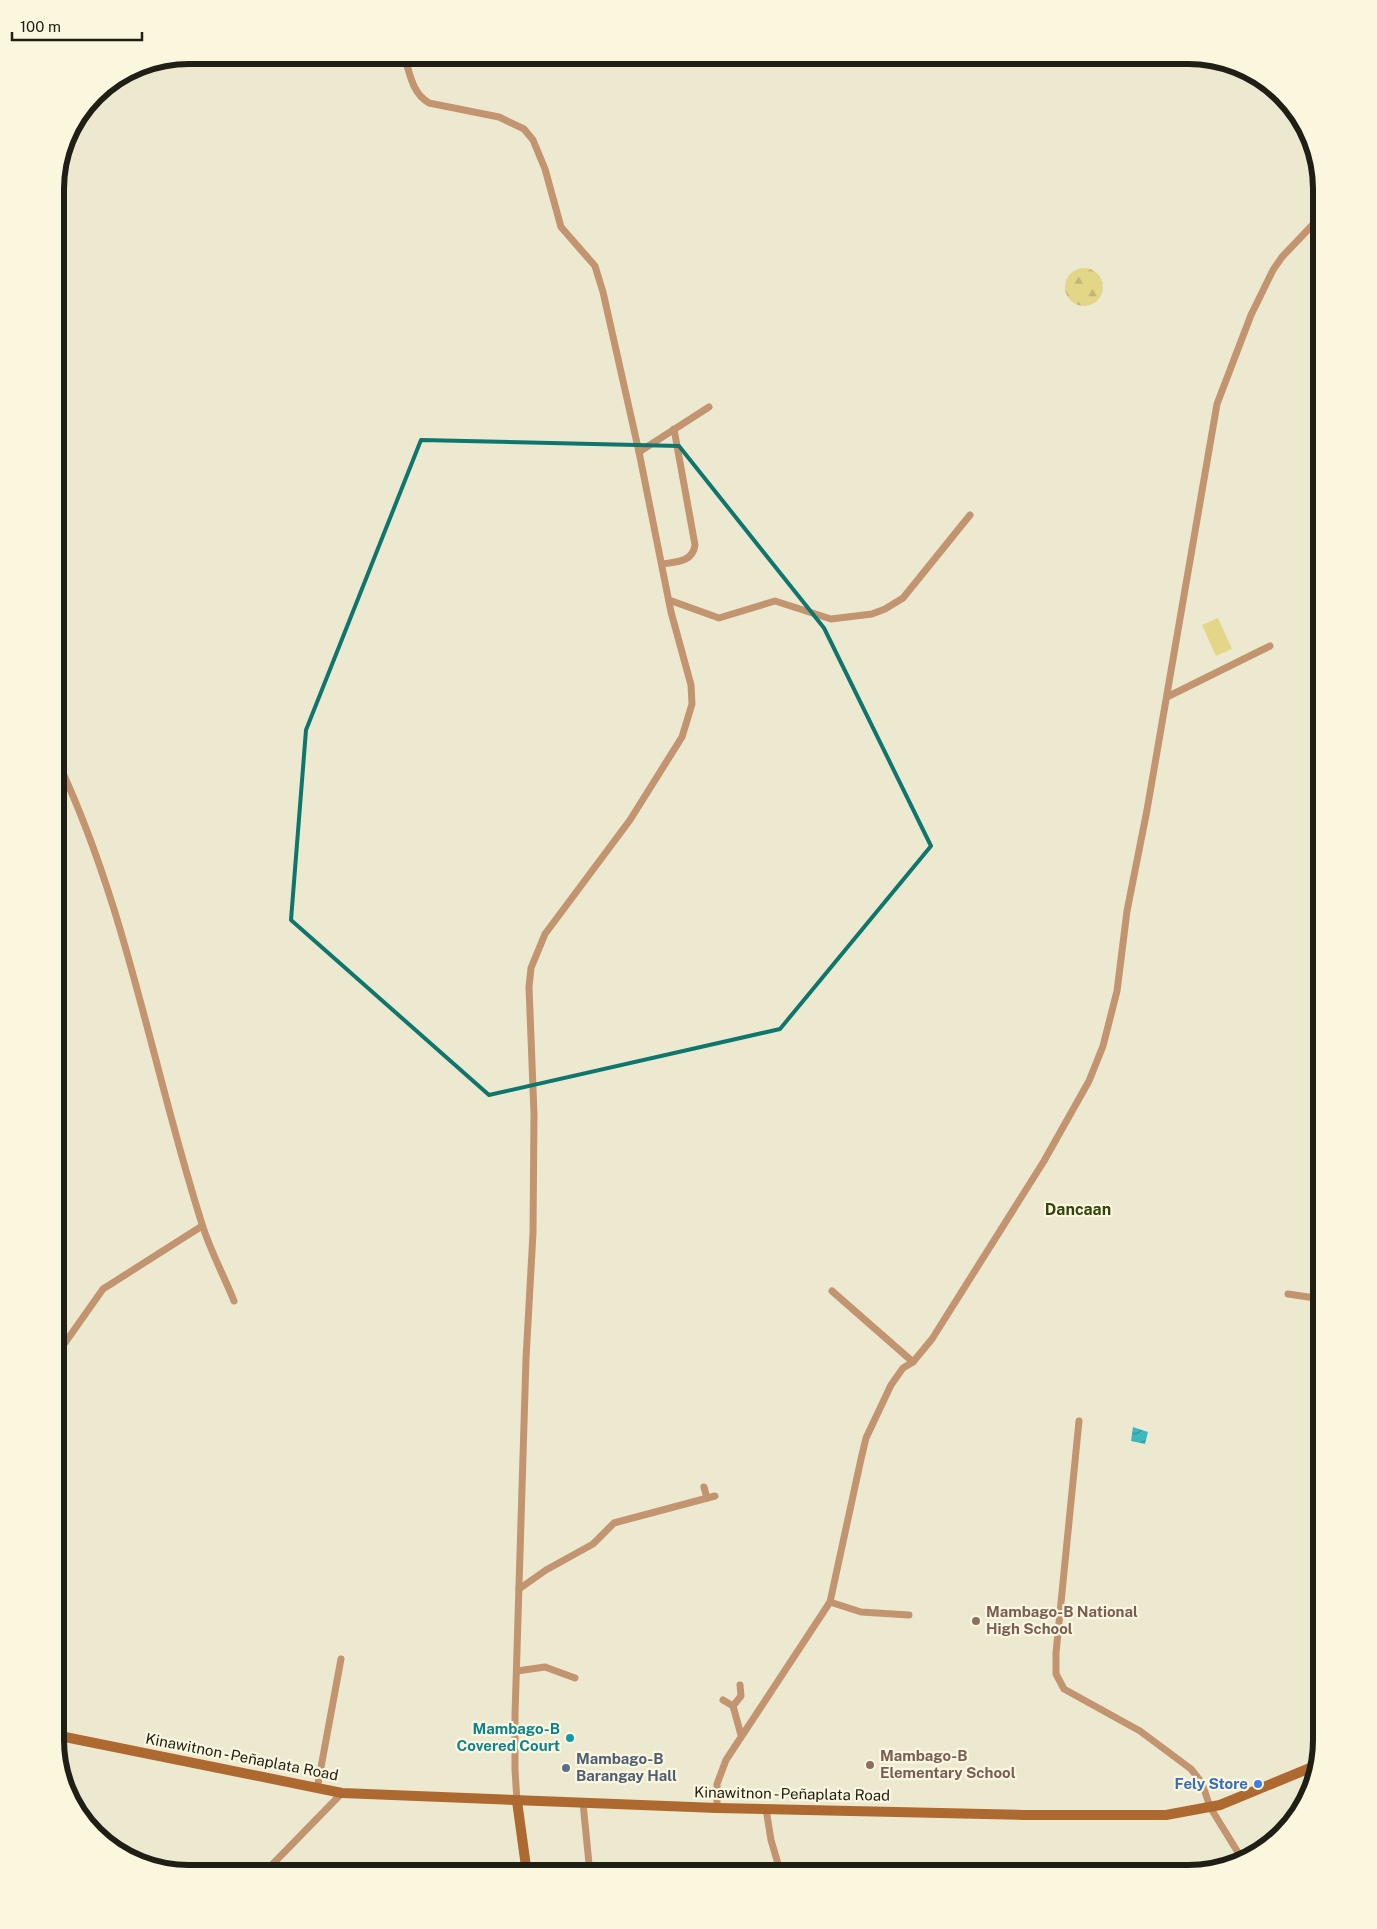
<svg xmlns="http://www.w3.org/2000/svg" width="1377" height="1929" font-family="'Public Sans',sans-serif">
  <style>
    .forest { fill: url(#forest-firs) }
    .park { fill: #e4d689 }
    .water { fill: url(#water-waves) }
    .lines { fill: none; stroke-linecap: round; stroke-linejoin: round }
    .street { stroke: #c39470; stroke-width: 7 }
    .secondary { stroke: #ad692f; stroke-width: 10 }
    .marked { fill: none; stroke: #0f766e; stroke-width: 4; stroke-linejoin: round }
    .education-dot { fill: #8d6e63; stroke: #fbf6de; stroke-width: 2 }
    .culture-dot { fill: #0f9aa8; stroke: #fbf6de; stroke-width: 2 }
    .service-dot { fill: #5c6f8a; stroke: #fbf6de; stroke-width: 2 }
    .shop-dot { fill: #3f7fe0; stroke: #fbf6de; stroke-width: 2 }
    .labels { text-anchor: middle; stroke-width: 4.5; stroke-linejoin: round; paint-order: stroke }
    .education-label { font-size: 15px; font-weight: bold; fill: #785e54; stroke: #fbf6de; text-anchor: start }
    .culture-label { font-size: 15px; font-weight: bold; fill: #0d838f; stroke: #fbf6de; text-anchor: end }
    .street-label { font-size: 15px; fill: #201f16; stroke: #fbf6de }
    .service-label { font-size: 15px; font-weight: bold; fill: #4e5e75; stroke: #fbf6de; text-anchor: start }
    .shop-label { font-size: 15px; font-weight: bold; fill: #366cbe; stroke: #fbf6de; text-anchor: end }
    .neighbourhood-label { font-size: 16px; font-weight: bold; fill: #33430c; stroke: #fbf6de }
    .rim { fill: none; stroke: #201f16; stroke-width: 6 }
  </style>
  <defs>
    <pattern id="forest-firs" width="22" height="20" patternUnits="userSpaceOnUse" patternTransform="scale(1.25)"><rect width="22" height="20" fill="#e4d689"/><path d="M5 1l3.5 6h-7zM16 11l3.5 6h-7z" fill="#c3b776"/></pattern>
    <pattern id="water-waves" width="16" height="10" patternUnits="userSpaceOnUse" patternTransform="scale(1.25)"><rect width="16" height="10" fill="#3cb8c0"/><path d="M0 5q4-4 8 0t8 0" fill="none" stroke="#32959b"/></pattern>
  </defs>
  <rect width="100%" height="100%" fill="#ede9d1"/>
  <!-- forest -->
  <circle class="forest" cx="1084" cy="287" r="19"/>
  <!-- park -->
  <path class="park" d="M1218,618L1232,649L1216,656L1202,625Z"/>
  <!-- water -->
  <path class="water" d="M1133,1427L1148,1432L1145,1444L1131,1441Z"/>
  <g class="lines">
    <!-- street -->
    <g class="street">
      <path d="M404,55C410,74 412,93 429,103L499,117L524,129L533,140L545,169L561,227L595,266L603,292L639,452L671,612L691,685L692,704L682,737L630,820L545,934L531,968L529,987L534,1114L533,1233L526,1359L515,1715V1770L517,1801"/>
      <path d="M55,425V419"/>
      <path d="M639,452L709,407"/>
      <path d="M662,564C676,562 693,562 695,545L674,429"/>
      <path d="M669,600L719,618L775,601L831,619L872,614L885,609L903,598L970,515"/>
      <path d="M1167,697L1270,646"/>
      <path d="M55,756C127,906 152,1068 202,1224C210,1250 224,1276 234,1301"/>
      <path d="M832,1291L913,1362"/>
      <path d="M1288,1294L1322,1299"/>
      <path d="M55,1357L103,1289L202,1226"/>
      <path d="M1079,1421L1056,1653V1674L1064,1689L1140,1731L1191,1769L1202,1783L1210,1807L1242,1859"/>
      <path d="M704,1487L707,1498"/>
      <path d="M519,1589L546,1570L593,1544L614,1523L715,1496"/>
      <path d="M830,1602L861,1612L909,1615"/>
      <path d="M517,1671L545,1667L575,1678"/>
      <path d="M723,1700L733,1706L741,1735"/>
      <path d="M733,1706L741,1696L740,1685"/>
      <path d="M317,1789L341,1659"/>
      <path d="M583,1803L590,1874"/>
      <path d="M717,1808V1784L726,1760L830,1602L861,1459L866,1438L891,1385L903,1368L913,1362L932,1339L1044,1161L1089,1081L1103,1046L1117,991L1127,911L1147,810L1217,404L1251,315L1273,270L1282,257L1322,215"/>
      <path d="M766,1809L771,1840L781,1874"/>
      <path d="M263,1874L342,1793"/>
    </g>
    <!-- secondary -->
    <g class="secondary">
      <path d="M55,1735L342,1793L717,1808L1024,1815H1166L1220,1805L1315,1766"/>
      <path d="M517,1801L527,1874"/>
    </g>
  </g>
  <!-- marked area -->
  <path class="marked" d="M421,440L679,446L824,628L931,846L780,1029L489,1095L291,920L306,730Z"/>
  <!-- markers -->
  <g class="education-dot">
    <circle cx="976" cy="1621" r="5"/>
    <circle cx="870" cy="1765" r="5"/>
  </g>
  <circle class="culture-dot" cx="570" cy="1738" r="5"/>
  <circle class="service-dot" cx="566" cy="1768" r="5"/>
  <circle class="shop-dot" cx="1258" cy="1784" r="5"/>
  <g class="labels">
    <!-- education labels -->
    <g class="education-label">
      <text x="986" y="1617">Mambago-B National<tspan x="986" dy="17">High School</tspan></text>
      <text x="880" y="1761">Mambago-B<tspan x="880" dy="17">Elementary School</tspan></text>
    </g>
    <!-- culture labels -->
    <g class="culture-label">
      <text x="560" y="1734">Mambago-B<tspan x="560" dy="17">Covered Court</tspan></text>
    </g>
    <!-- street labels -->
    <g class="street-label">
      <text transform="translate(242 1757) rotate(11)" y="5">Kinawitnon - Peñaplata Road</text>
      <text transform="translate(792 1794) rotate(1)" y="5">Kinawitnon - Peñaplata Road</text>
    </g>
    <!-- service labels -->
    <g class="service-label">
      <text x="576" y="1764">Mambago-B<tspan x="576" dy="17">Barangay Hall</tspan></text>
    </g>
    <!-- shop labels -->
    <g class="shop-label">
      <text x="1248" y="1789">Fely Store</text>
    </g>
    <!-- neighbourhood labels -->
    <g class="neighbourhood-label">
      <text x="1078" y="1215">Dancaan</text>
    </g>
  </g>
  <!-- crop -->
  <path d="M0 0H1377V1929H0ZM189 64H1188A125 125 0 0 1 1313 189V1740A125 125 0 0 1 1188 1865H189A125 125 0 0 1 64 1740V189A125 125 0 0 1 189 64Z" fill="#fbf6de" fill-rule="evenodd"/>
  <path class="rim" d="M189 64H1188A125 125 0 0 1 1313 189V1740A125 125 0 0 1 1188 1865H189A125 125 0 0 1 64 1740V189A125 125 0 0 1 189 64Z"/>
  <!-- scale -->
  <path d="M12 32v8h130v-8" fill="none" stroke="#201f16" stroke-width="2.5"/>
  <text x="20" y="32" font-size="15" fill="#201f16" stroke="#fbf6de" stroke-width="4" paint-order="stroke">100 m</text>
</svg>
